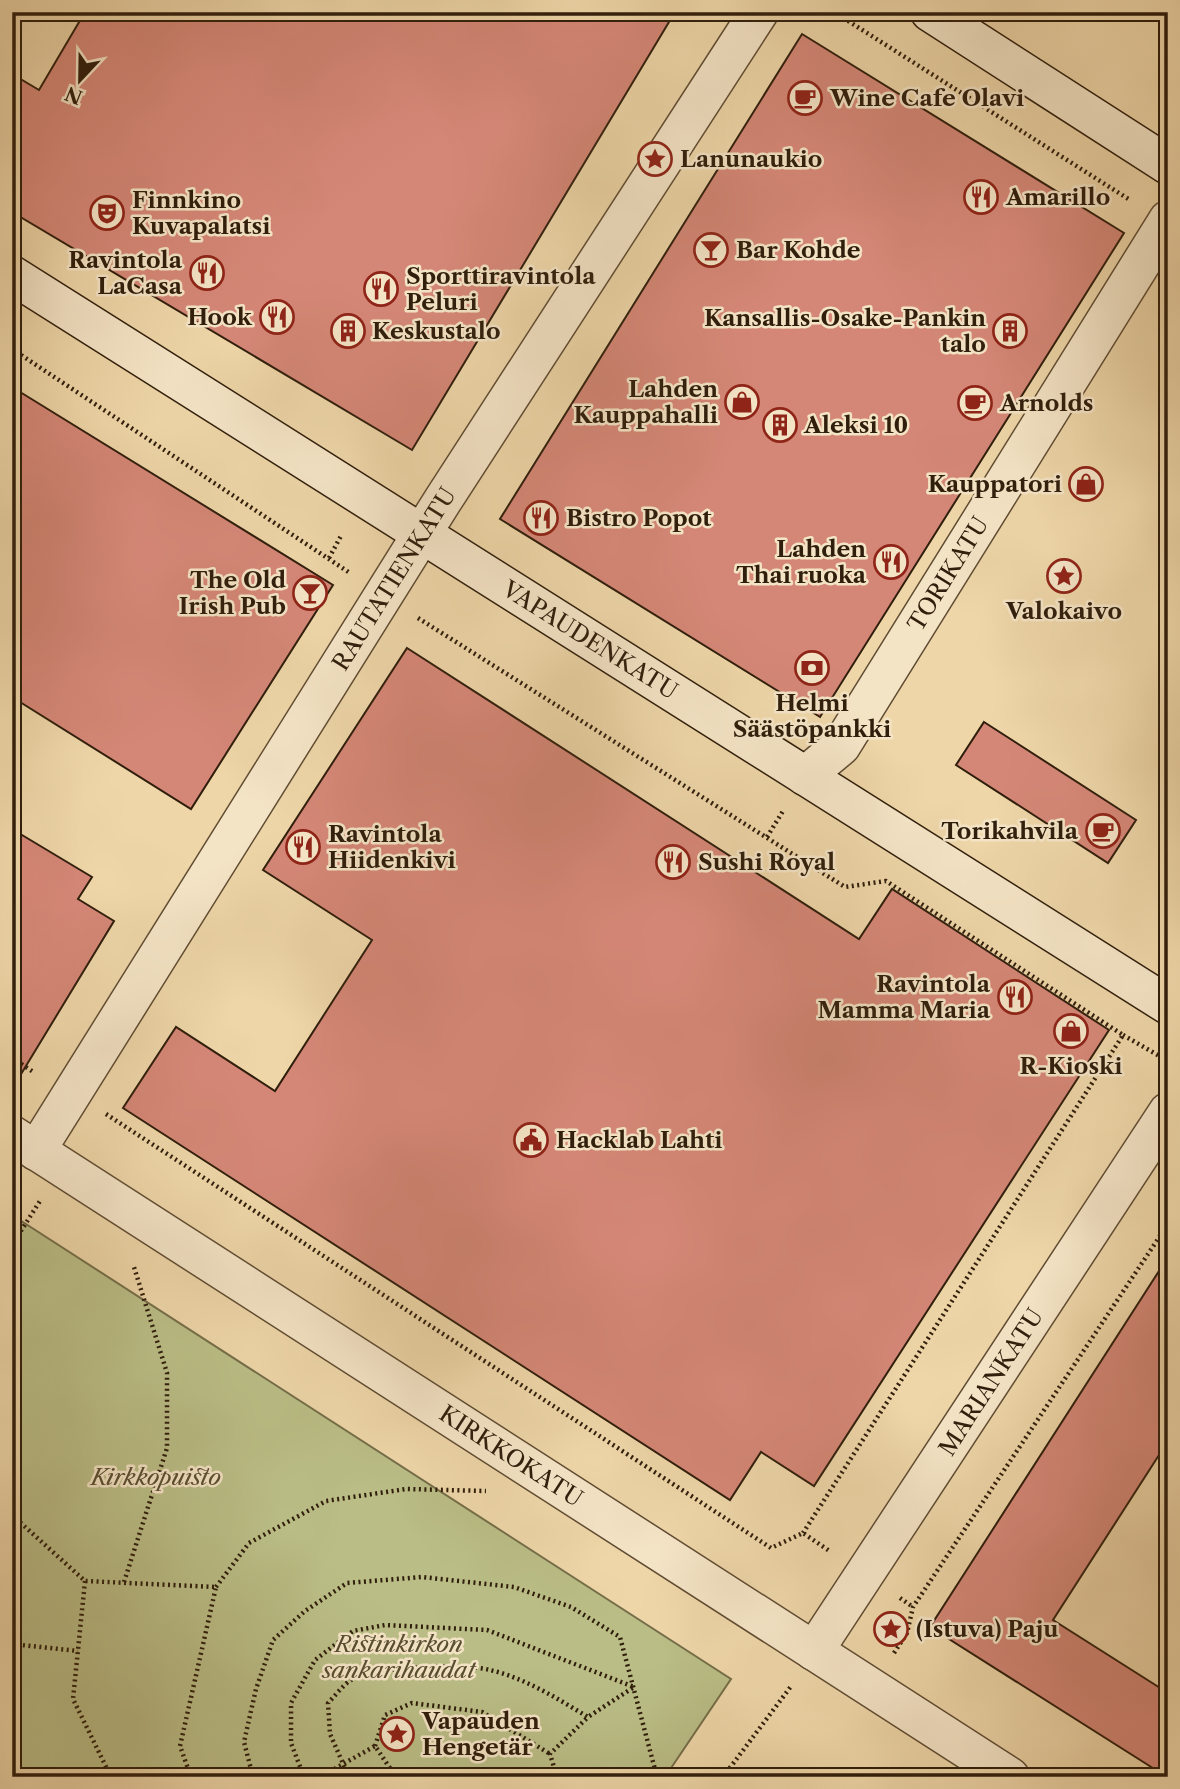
<svg xmlns="http://www.w3.org/2000/svg" width="1180" height="1789" font-family="'Libre Caslon Text',serif">
  <style>
    .green { fill: #babd86; stroke: #756e49; stroke-width: 2 }
    .building { fill: #d58777; stroke: #301e0c; stroke-width: 2 }
    .lines { fill: none; stroke-linecap: round; stroke-linejoin: round }
    .street-casing { stroke: #604c33; stroke-width: 41 }
    .secondary-casing { stroke: #301e0c; stroke-width: 41 }
    .path { stroke: #301e0c; stroke-width: 4.5; stroke-dasharray: 2 3.5; stroke-linecap: butt }
    .street { stroke: #f4e4c6; stroke-width: 38 }
    .secondary { stroke: #f4e4c6; stroke-width: 38 }
    .labels { text-anchor: middle; stroke-width: 5; stroke-linejoin: round; paint-order: stroke }
    .poi-label { font-size: 23px; font-weight: bold; fill: #301e0c; stroke: #f4e4c6; text-anchor: start }
    .street-label { font-size: 23px; fill: #301e0c; stroke: #f4e4c6 }
    .park-label { font-size: 23px; font-style: italic; fill: #594e31; stroke: #f4e4c6 }
  </style>
  <rect width="100%" height="100%" fill="#eed6a8"/>
  <filter id="stains"><feTurbulence type="fractalNoise" baseFrequency=".00286" numOctaves="4"/><feColorMatrix values="0 0 0 0 .2 0 0 0 0 .09 0 0 0 0 .02 0 0 0 .5 -.17"/></filter>
  <radialGradient id="worn" r=".72"><stop offset=".6" stop-color="#630" stop-opacity="0"/><stop offset="1" stop-color="#630" stop-opacity=".3"/></radialGradient>
  <!-- green -->
  <path class="green" d="M12,1215L731,1679L665,1777H563L545,1769L540,1777H12Z"/>
  <!-- building -->
  <g class="building">
    <path d="M85,12H675L412,450L12,212V74L39,90Z"/>
    <path d="M802,34L1124,233L820,717L500,519Z"/>
    <path d="M12,387L333,585L191,809L12,697Z"/>
    <path d="M407,648L859,939L892,889L1109,1030L814,1486L761,1452L730,1500L123,1108L176,1027L275,1091L372,940L263,870Z"/>
    <path d="M984,722L1136,820L1108,863L956,765Z"/>
    <path d="M12,829L92,877L78,899L114,921L12,1089Z"/>
    <path d="M1168,1257V1441L1053,1620L1168,1693L1167,1777L930,1627Z"/>
  </g>
  <g class="lines">
    <!-- street casing -->
    <g class="street-casing">
      <g id="street">
        <path d="M805,776L841,746L1168,220"/>
        <path d="M12,1135L1010,1777"/>
        <path d="M36,1151L443,500L759,12"/>
        <path d="M814,1651L1168,1112"/>
      </g>
    </g>
    <!-- secondary casing -->
    <g class="secondary-casing">
      <g id="secondary">
        <path d="M930,12L1168,165"/>
        <path d="M12,275L1168,1005"/>
      </g>
    </g>
    <!-- path -->
    <g class="path">
      <path d="M834,12L1130,200"/>
      <path d="M12,349L350,573"/>
      <path d="M329,558L342,534"/>
      <path d="M418,618L845,887L886,881L1123,1035L803,1533"/>
      <path d="M767,837L783,811"/>
      <path d="M1123,1035L1168,1061"/>
      <path d="M12,1058L35,1073"/>
      <path d="M106,1114L771,1548L803,1533L831,1552"/>
      <path d="M12,1245L40,1201"/>
      <path d="M12,1515L85,1581L216,1587L180,1746L191,1777"/>
      <path d="M85,1581L73,1699L111,1777"/>
      <path d="M124,1582L167,1448V1373L133,1264"/>
      <path d="M216,1587L249,1543L326,1501L406,1489L486,1491"/>
      <path d="M900,1598L913,1607"/>
      <path d="M12,1644L78,1651"/>
      <path d="M894,1653L907,1633L913,1607L1168,1224"/>
      <path d="M375,1746L385,1715L412,1703L482,1712L550,1754"/>
      <path d="M253,1777L244,1742L256,1689L273,1640L305,1611L347,1583L422,1577L514,1587L571,1607L620,1637L657,1777"/>
      <path d="M304,1777L291,1743V1703L315,1660L353,1631L385,1625L487,1630L634,1687L588,1717"/>
      <path d="M320,1777L375,1746L396,1777"/>
      <path d="M349,1777L330,1734L328,1703C335,1696 343,1685 351,1680C376,1666 463,1663 490,1670C525,1678 558,1699 588,1717L550,1754L557,1777"/>
      <path d="M723,1777L792,1685"/>
    </g>
    <!-- street -->
    <use href="#street" class="street"/>
    <!-- secondary -->
    <use href="#secondary" class="secondary"/>
  </g>
  <!-- icons -->
  <defs>
    <g id="cafe-ring" transform="scale(1.75)"><circle r="9.5" fill="#f4e4c6" stroke="#8f2418" stroke-width="1.5"/><path d="M-5.5-4.5H6V0H3Q3 3.5 0 3.5H-2.5Q-5.5 3.5-5.5 0ZM3-3.2v2h1.7v-2ZM-6 4.5H4V6H-6Z" fill="#8f2418"/></g>
    <g id="sight-ring" transform="scale(1.75)"><circle r="9.5" fill="#f4e4c6" stroke="#8f2418" stroke-width="1.5"/><path d="M0-6L1.8-2.2L6-1.7L2.9 1.2L3.7 5.4L0 3.3L-3.7 5.4L-2.9 1.2L-6-1.7L-1.8-2.2Z" fill="#8f2418"/></g>
    <g id="restaurant-ring" transform="scale(1.75)"><circle r="9.5" fill="#f4e4c6" stroke="#8f2418" stroke-width="1.5"/><path d="M-5-6h1v4h1v-4h1v4h1v-4h1v5L-1.5 .5V6h-2V.5L-5-1ZM5-6V6H3V1.5H1.5Q1.5-4 5-6Z" fill="#8f2418"/></g>
    <g id="theatre-ring" transform="scale(1.75)"><circle r="9.5" fill="#f4e4c6" stroke="#8f2418" stroke-width="1.5"/><path d="M-5-5.5Q0-4 5-5.5V0Q5 5 0 6Q-5 5-5 0ZM-3.3-2.5H-1v1.5H-3.3ZM1-2.5H3.3v1.5H1ZM-2.8 1Q0 5.5 2.8 1Z" fill="#8f2418"/></g>
    <g id="bar-ring" transform="scale(1.75)"><circle r="9.5" fill="#f4e4c6" stroke="#8f2418" stroke-width="1.5"/><path d="M-6-5H6L.8 .8V4.5H3.5V6h-7V4.5H-.8V.8Z" fill="#8f2418"/></g>
    <g id="building-ring" transform="scale(1.75)"><circle r="9.5" fill="#f4e4c6" stroke="#8f2418" stroke-width="1.5"/><path d="M-4-6H4V6H1V3H-1V6H-4ZM-2.5-4.3h1.7v1.8h-1.7ZM.8-4.3h1.7v1.8H.8ZM-2.5-1h1.7V.8h-1.7ZM.8-1h1.7V.8H.8Z" fill="#8f2418"/></g>
    <g id="shop-ring" transform="scale(1.75)"><circle r="9.5" fill="#f4e4c6" stroke="#8f2418" stroke-width="1.5"/><path d="M-5-2.5h2.3a2.7 3.5 0 0 1 5.4 0H5L5.5 6h-11ZM-1.5-2.5h3a1.5 2.3 0 0 0-3 0Z" fill="#8f2418"/></g>
    <g id="bank-ring" transform="scale(1.75)"><circle r="9.5" fill="#f4e4c6" stroke="#8f2418" stroke-width="1.5"/><path d="M-6-4H6V4H-6ZM0-2.3a2.3 2.3 0 1 0 0 4.6a2.3 2.3 0 1 0 0-4.6Z" fill="#8f2418"/></g>
    <g id="civic-ring" transform="scale(1.75)"><circle r="9.5" fill="#f4e4c6" stroke="#8f2418" stroke-width="1.5"/><path d="M-.6-6.5H3V-4.5H.6V-3L4-1V1h2V6H-6V1h2V-1L-.6-3ZM-1.2 2.5V6h2.4V2.5Z" fill="#8f2418"/></g>
  </defs>
  <g fill-rule="evenodd">
    <use href="#cafe-ring" x="805" y="98"/>
    <use href="#sight-ring" x="655" y="159"/>
    <use href="#restaurant-ring" x="981" y="197"/>
    <use href="#theatre-ring" x="107" y="213"/>
    <use href="#bar-ring" x="711" y="250"/>
    <use href="#restaurant-ring" x="207" y="273"/>
    <use href="#restaurant-ring" x="381" y="289"/>
    <use href="#restaurant-ring" x="277" y="317"/>
    <use href="#building-ring" x="348" y="331"/>
    <use href="#building-ring" x="1010" y="331"/>
    <use href="#shop-ring" x="742" y="402"/>
    <use href="#cafe-ring" x="975" y="403"/>
    <use href="#building-ring" x="780" y="425"/>
    <use href="#shop-ring" x="1086" y="484"/>
    <use href="#restaurant-ring" x="541" y="518"/>
    <use href="#restaurant-ring" x="891" y="562"/>
    <use href="#sight-ring" x="1064" y="576"/>
    <use href="#bar-ring" x="310" y="593"/>
    <use href="#bank-ring" x="812" y="668"/>
    <use href="#cafe-ring" x="1103" y="831"/>
    <use href="#restaurant-ring" x="303" y="847"/>
    <use href="#restaurant-ring" x="673" y="862"/>
    <use href="#restaurant-ring" x="1015" y="997"/>
    <use href="#shop-ring" x="1071" y="1031"/>
    <use href="#civic-ring" x="531" y="1140"/>
    <use href="#sight-ring" x="891" y="1629"/>
    <use href="#sight-ring" x="397" y="1734"/>
  </g>
  <g class="labels">
    <!-- poi labels -->
    <g class="poi-label">
      <text x="830" y="106">Wine Cafe Olavi</text>
      <text x="680" y="167">Lanunaukio</text>
      <text x="1006" y="205">Amarillo</text>
      <text x="132" y="208">Finnkino<tspan x="132" dy="26">Kuvapalatsi</tspan></text>
      <text x="736" y="258">Bar Kohde</text>
      <text x="182" y="268" text-anchor="end">Ravintola<tspan x="182" dy="26">LaCasa</tspan></text>
      <text x="406" y="284">Sporttiravintola<tspan x="406" dy="26">Peluri</tspan></text>
      <text x="252" y="325" text-anchor="end">Hook</text>
      <text x="986" y="326" text-anchor="end">Kansallis-Osake-Pankin<tspan x="986" dy="26">talo</tspan></text>
      <text x="372" y="339">Keskustalo</text>
      <text x="718" y="397" text-anchor="end">Lahden<tspan x="718" dy="26">Kauppahalli</tspan></text>
      <text x="1000" y="411">Arnolds</text>
      <text x="804" y="433">Aleksi 10</text>
      <text x="1062" y="492" text-anchor="end">Kauppatori</text>
      <text x="566" y="526">Bistro Popot</text>
      <text x="866" y="557" text-anchor="end">Lahden<tspan x="866" dy="26">Thai ruoka</tspan></text>
      <text x="286" y="588" text-anchor="end">The Old<tspan x="286" dy="26">Irish Pub</tspan></text>
      <text x="1064" y="619" text-anchor="middle">Valokaivo</text>
      <text x="812" y="711" text-anchor="middle">Helmi<tspan x="812" dy="26">Säästöpankki</tspan></text>
      <text x="1078" y="839" text-anchor="end">Torikahvila</text>
      <text x="328" y="842">Ravintola<tspan x="328" dy="26">Hiidenkivi</tspan></text>
      <text x="698" y="870">Sushi Royal</text>
      <text x="990" y="992" text-anchor="end">Ravintola<tspan x="990" dy="26">Mamma Maria</tspan></text>
      <text x="1071" y="1074" text-anchor="middle">R-Kioski</text>
      <text x="556" y="1148">Hacklab Lahti</text>
      <text x="916" y="1637">(Istuva) Paju</text>
      <text x="422" y="1729">Vapauden<tspan x="422" dy="26">Hengetär</tspan></text>
    </g>
    <!-- street labels -->
    <g class="street-label">
      <text transform="translate(948 574) rotate(-58)" y="8">TORIKATU</text>
      <text transform="translate(394 579) rotate(-58)" y="8">RAUTATIENKATU</text>
      <text transform="translate(590 640) rotate(32)" y="8">VAPAUDENKATU</text>
      <text transform="translate(991 1382) rotate(-57)" y="8">MARIANKATU</text>
      <text transform="translate(511 1456) rotate(33)" y="8">KIRKKOKATU</text>
    </g>
    <!-- park labels -->
    <g class="park-label">
      <text x="156" y="1485">Kirkkopuisto</text>
      <text x="399" y="1652">Ristinkirkon<tspan x="399" dy="26">sankarihaudat</tspan></text>
    </g>
  </g>
  <!-- margin -->
  <rect width="1180" height="1789" fill="none" stroke="#eed6a8" stroke-width="42"/>
  <rect x="14" y="14" width="1152" height="1761" fill="none" stroke="#301e0c" stroke-width="3.5"/>
  <rect x="21" y="21" width="1138" height="1747" fill="none" stroke="#301e0c" stroke-width="2"/>
  <!-- north arrow -->
  <g transform="translate(80 80) rotate(202)" stroke="#f4e4c6" stroke-width="5" paint-order="stroke">
  <path d="M0-5L12 26L0 18L-12 26Z" fill="#301e0c"/>
  <text y="-10" font-size="19" font-weight="bold" text-anchor="middle" fill="#301e0c">N</text>
  </g>
  <rect width="100%" height="100%" filter="url(#stains)"/>
  <rect width="100%" height="100%" fill="url(#worn)"/>
</svg>
